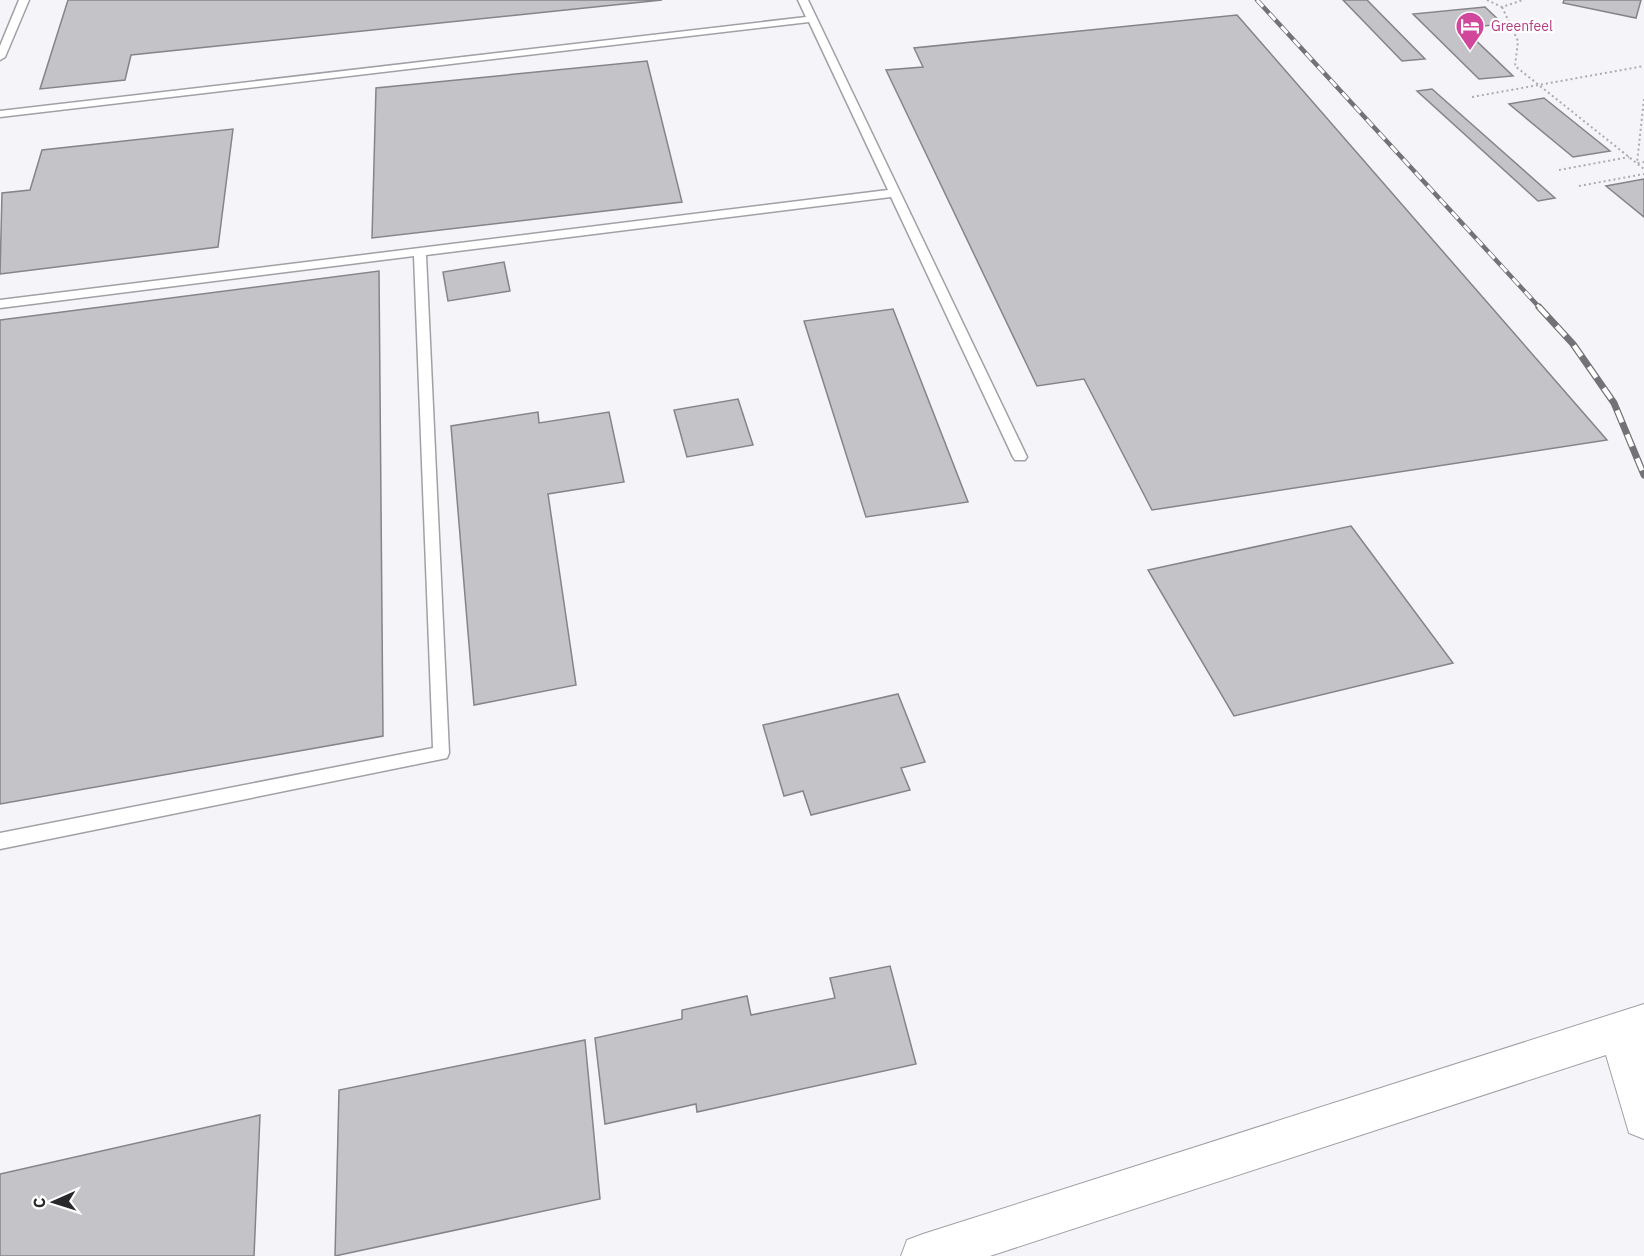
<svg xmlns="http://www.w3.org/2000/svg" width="1644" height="1256" font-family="'IBM Plex Sans',sans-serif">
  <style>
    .building { fill: #c4c4c8; stroke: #858488; stroke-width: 1.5 }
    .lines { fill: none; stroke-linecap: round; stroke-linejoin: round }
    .service-casing { stroke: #a1a0a5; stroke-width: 3 }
    .minor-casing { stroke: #a1a0a5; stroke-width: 2 }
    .path { stroke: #acabaf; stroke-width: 2; stroke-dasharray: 2 3; stroke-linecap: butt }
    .service { fill: #fff; fill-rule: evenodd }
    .minor { fill: #fff; fill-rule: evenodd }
    .rail-far1-casing { stroke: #737275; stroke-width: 4.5 }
    .rail-casing { stroke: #737275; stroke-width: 7 }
    .rail-far1 { stroke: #fff; stroke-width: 3; stroke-dasharray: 9; stroke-linecap: butt }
    .rail { stroke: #fff; stroke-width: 4.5; stroke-dasharray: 13; stroke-linecap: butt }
    .labels { text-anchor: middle; stroke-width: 4.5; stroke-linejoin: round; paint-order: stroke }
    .far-hotel-label { font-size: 14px; fill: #b23c85; stroke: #fff; text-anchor: start }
  </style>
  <rect width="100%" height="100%" fill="#f5f4f9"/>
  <!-- building -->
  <g class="building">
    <path d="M68,0H662L131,55L125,80L40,89Z"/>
    <path d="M1343,0H1367L1425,59L1402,61Z"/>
    <path d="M1564,0H1641L1636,18L1563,3Z"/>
    <path d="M1485,7L1503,24L1463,28L1513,76L1479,79L1413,14Z"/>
    <path d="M1237,15L1607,440L1152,510L1084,379L1037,386L886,70L923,67L914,48Z"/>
    <path d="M647,61L682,202L372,238L376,88Z"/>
    <path d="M1432,89L1555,198L1538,201L1417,91Z"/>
    <path d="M1544,98L1610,151L1573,157L1509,104Z"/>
    <path d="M233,129L218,247L0,274L2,193L30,190L42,150Z"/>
    <path d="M1644,179V217L1606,186Z"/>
    <path d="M504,262L510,291L448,301L443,272Z"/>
    <path d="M379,271L383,736L0,804V320Z"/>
    <path d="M893,309L968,502L866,517L804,321Z"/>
    <path d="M738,399L753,445L687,457L674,410Z"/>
    <path d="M538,412L539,423L609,412L624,482L548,494L576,685L474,705L451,426Z"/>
    <path d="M1351,526L1453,663L1234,716L1148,570Z"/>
    <path d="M898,694L925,762L901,768L910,790L811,815L803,791L784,796L763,725Z"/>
    <path d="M890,966L916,1064L697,1112L696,1104L605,1124L595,1038L682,1019V1010L747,996L751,1015L835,998L830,978Z"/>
    <path d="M585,1040L600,1199L335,1256L339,1090Z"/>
    <path d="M260,1115L254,1256H0V1174Z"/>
  </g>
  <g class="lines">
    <!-- service casing -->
    <g class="service-casing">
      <g id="service">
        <path d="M19,0H29L5,57L0,60V46Z"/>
        <path d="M798,0H808L1027,457L1025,460H1015L1013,457L891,197L426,255L449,753L447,758L0,849V833L433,748L414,256L0,308V300L888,190L809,22L0,117V111L806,17Z"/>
      </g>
    </g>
    <!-- minor casing -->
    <g class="minor-casing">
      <path id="minor" d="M1644,1004V1139L1629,1133L1606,1055L990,1256H901L907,1240L923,1234Z"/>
    </g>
    <!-- path -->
    <g class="path">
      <path d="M1487,0L1502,7L1523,0"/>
      <path d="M1502,7L1518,41L1515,66L1644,169"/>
      <path d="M1472,97L1644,66"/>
      <path d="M1644,99L1637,163L1644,162"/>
      <path d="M1559,170L1629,157"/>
      <path d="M1579,186L1644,174"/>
    </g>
    <!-- service -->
    <use href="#service" class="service"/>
    <!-- minor -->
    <use href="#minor" class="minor"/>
    <!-- rail-far1 casing -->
    <g class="rail-far1-casing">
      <path id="rail-far1" d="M1257,0L1540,308"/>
    </g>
    <!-- rail casing -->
    <g class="rail-casing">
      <path id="rail" d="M1539,307L1573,344L1614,403L1644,475"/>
    </g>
    <!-- rail-far1 -->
    <use href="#rail-far1" class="rail-far1"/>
    <!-- rail -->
    <use href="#rail" class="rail"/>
  </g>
  <!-- icons -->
  <defs>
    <g id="hotel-pin" transform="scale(1.5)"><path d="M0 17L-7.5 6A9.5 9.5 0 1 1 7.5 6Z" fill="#d1479c" stroke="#fff"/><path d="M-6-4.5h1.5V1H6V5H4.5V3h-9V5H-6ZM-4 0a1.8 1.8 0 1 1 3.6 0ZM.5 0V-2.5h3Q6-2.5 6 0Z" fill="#fff"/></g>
  </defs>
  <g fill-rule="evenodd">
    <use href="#hotel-pin" x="1470" y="26"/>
  </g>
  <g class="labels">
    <!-- far-hotel labels -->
    <g class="far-hotel-label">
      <text x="1491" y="31">Greenfeel</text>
    </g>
  </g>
  <!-- north arrow -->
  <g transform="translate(54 1202) rotate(267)" stroke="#ffffff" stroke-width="4.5" paint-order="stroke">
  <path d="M0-4.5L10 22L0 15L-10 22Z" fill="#29282a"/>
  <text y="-9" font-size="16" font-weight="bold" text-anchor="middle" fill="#29282a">С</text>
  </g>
</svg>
